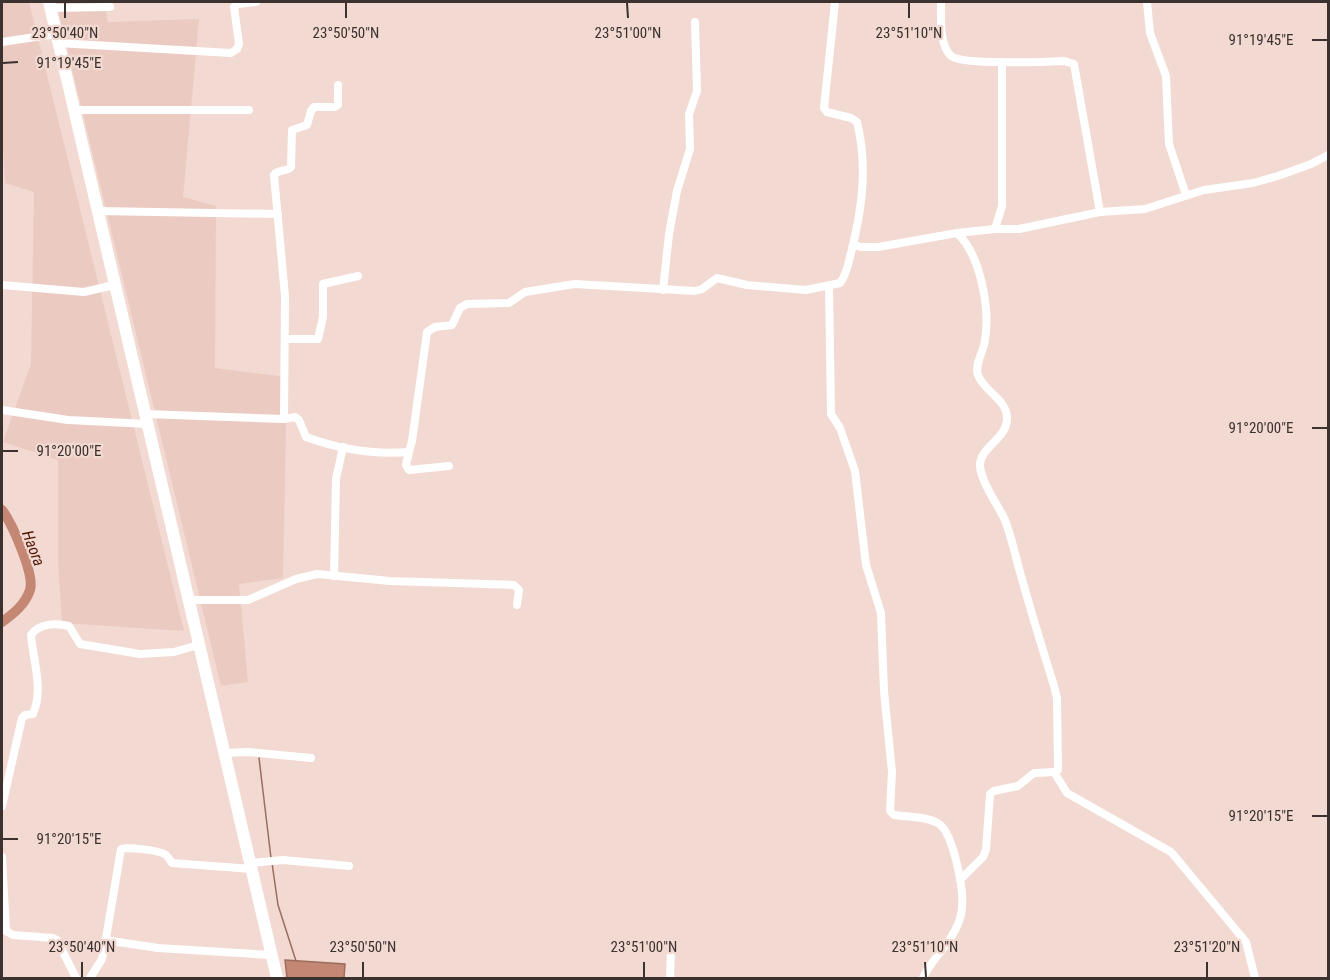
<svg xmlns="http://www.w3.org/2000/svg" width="1330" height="980" font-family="'Roboto Condensed',sans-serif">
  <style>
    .built { fill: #ebcbc1 }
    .water { fill: #c48773; stroke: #9b6d5e; stroke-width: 1.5 }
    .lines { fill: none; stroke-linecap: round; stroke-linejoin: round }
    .stream { stroke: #9b6d5e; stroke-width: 1.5 }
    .river { stroke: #c48773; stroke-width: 10 }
    .minor { stroke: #fff; stroke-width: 8 }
    .primary { stroke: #fff; stroke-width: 12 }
    .ticks { fill: none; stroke: #3b312e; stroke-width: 2 }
    .labels { text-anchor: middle; stroke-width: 4.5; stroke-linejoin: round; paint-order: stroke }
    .water-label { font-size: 16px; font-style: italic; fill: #501805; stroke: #f2d9d1 }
    .ticks-label { font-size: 15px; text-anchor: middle; fill: #3b312e; stroke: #f2d9d1; stroke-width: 4.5; stroke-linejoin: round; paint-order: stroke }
  </style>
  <rect width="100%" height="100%" fill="#f2d9d1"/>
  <!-- built -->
  <g class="built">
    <path d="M2,2H29L184,631L62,623L58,562V460L3,442L31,364L34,192L5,183L2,136Z"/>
    <path d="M56,2H104L108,22L199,19L183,197L216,206L215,368L287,377L283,578L239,584L248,682L221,686Z"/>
  </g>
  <!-- water -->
  <path class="water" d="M285,960L345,964L344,978H287Z"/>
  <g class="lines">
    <!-- stream -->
    <g class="stream">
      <path d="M259,758L271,858"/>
      <path d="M272,863L278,905L296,961"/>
    </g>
    <!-- river -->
    <path class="river" d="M2,510C12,523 35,575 30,590C25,605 13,614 2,622"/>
    <!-- minor -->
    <g class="minor">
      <path d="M941,2C941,17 939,45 951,56C961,65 1047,62 1064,61L1074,64L1100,212"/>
      <path d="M1147,2L1150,33L1166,76L1169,144L1186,195"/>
      <path d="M50,8L110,7"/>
      <path d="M2,42L56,34"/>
      <path d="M58,43L231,53L237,49L239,44L234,7L238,4L256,2"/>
      <path d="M74,110H249"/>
      <path d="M97,211L278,214"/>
      <path d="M995,229L1002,206V62"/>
      <path d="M957,233C981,255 990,309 985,340C984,351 974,365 978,375C984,392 1008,399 1007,420C1006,439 979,448 980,466C981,482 998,505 1005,520C1013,541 1017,564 1024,586C1033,619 1044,653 1054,686L1057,698L1058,767V770L1054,772"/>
      <path d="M854,244L860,247H878L957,233L995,229H1019L1100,212L1145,209L1204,190L1253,183L1278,176L1311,164L1328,155"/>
      <path d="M2,285L84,292L114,285"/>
      <path d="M829,286L831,414L840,428L855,471L866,565L881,613L884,691L892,772L890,811L894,815C907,817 927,816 939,824C953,833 964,889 962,907C962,912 960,919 958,924C950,945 932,958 923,978"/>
      <path d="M663,290L669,234L677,191L690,149L689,114L697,91L695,22"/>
      <path d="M286,339H318L323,317V284L358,276"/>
      <path d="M2,410L68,420L148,424"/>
      <path d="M145,414L284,419L295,417L299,420L306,437C339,449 374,455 409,452L412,441L427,332L435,327L452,325L460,308L467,304L509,303L525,292L575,284L695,291L702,289L717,278L747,285L806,290L840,283C847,274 848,264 851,253C862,210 868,166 857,122L851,118L827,112L824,108L835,2"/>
      <path d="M284,419L285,296L274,175C278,169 287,172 291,167L292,130L307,125L311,111L314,107H335L338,105V85"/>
      <path d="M409,452L406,465L409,470L449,466"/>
      <path d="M334,576L336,479L343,447"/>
      <path d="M187,600H248L296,579L317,574L390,581L514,585L519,590L517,605"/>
      <path d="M223,753L248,752L311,758"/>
      <path d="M1054,772L1067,793L1171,852L1177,859L1246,942L1255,978"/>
      <path d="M2,806L22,718L25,715L33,714C44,689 33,661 31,635C39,623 56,623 69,626L80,644L140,654L174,652L198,645"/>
      <path d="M2,857L6,931L13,935L53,938L57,940L76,978"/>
      <path d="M251,863L283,860L349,866"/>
      <path d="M960,880L983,857L986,850L990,794L994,791L1018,786L1034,773L1054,772"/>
      <path d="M105,940L158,948L272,955"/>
      <path d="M90,978L102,959L104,950L121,849C128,847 160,850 166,855C168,857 170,860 172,863L252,869"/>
      <path d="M670,978L671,951"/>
    </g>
    <!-- primary -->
    <path class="primary" d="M49,2L277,978"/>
  </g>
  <!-- ticks -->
  <path class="ticks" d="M65,3V18M346,3V18M627,3L628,18M909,3V18M1312,40H1327M3,63L18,62M1312,428H1327M3,451H18M1312,816H1327M3,839H18M82,962V977M363,962V977M644,962V977M925,962L926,977M1207,962V977"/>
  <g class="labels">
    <!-- water labels -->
    <g class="water-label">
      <text transform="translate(34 548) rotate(69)" y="6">Haora</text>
    </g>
  </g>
  <g class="ticks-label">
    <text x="65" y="38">23°50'40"N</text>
    <text x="346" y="38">23°50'50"N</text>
    <text x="628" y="38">23°51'00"N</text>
    <text x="909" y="38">23°51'10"N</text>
    <text x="1261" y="45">91°19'45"E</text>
    <text x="69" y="68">91°19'45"E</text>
    <text x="1261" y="433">91°20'00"E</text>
    <text x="69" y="456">91°20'00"E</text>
    <text x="1261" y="821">91°20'15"E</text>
    <text x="69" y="844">91°20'15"E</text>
    <text x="82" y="952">23°50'40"N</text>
    <text x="363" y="952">23°50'50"N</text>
    <text x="644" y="952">23°51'00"N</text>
    <text x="925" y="952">23°51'10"N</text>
    <text x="1207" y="952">23°51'20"N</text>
  </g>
  <!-- border -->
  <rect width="1330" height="980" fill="none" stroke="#3b312e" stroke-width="6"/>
</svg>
